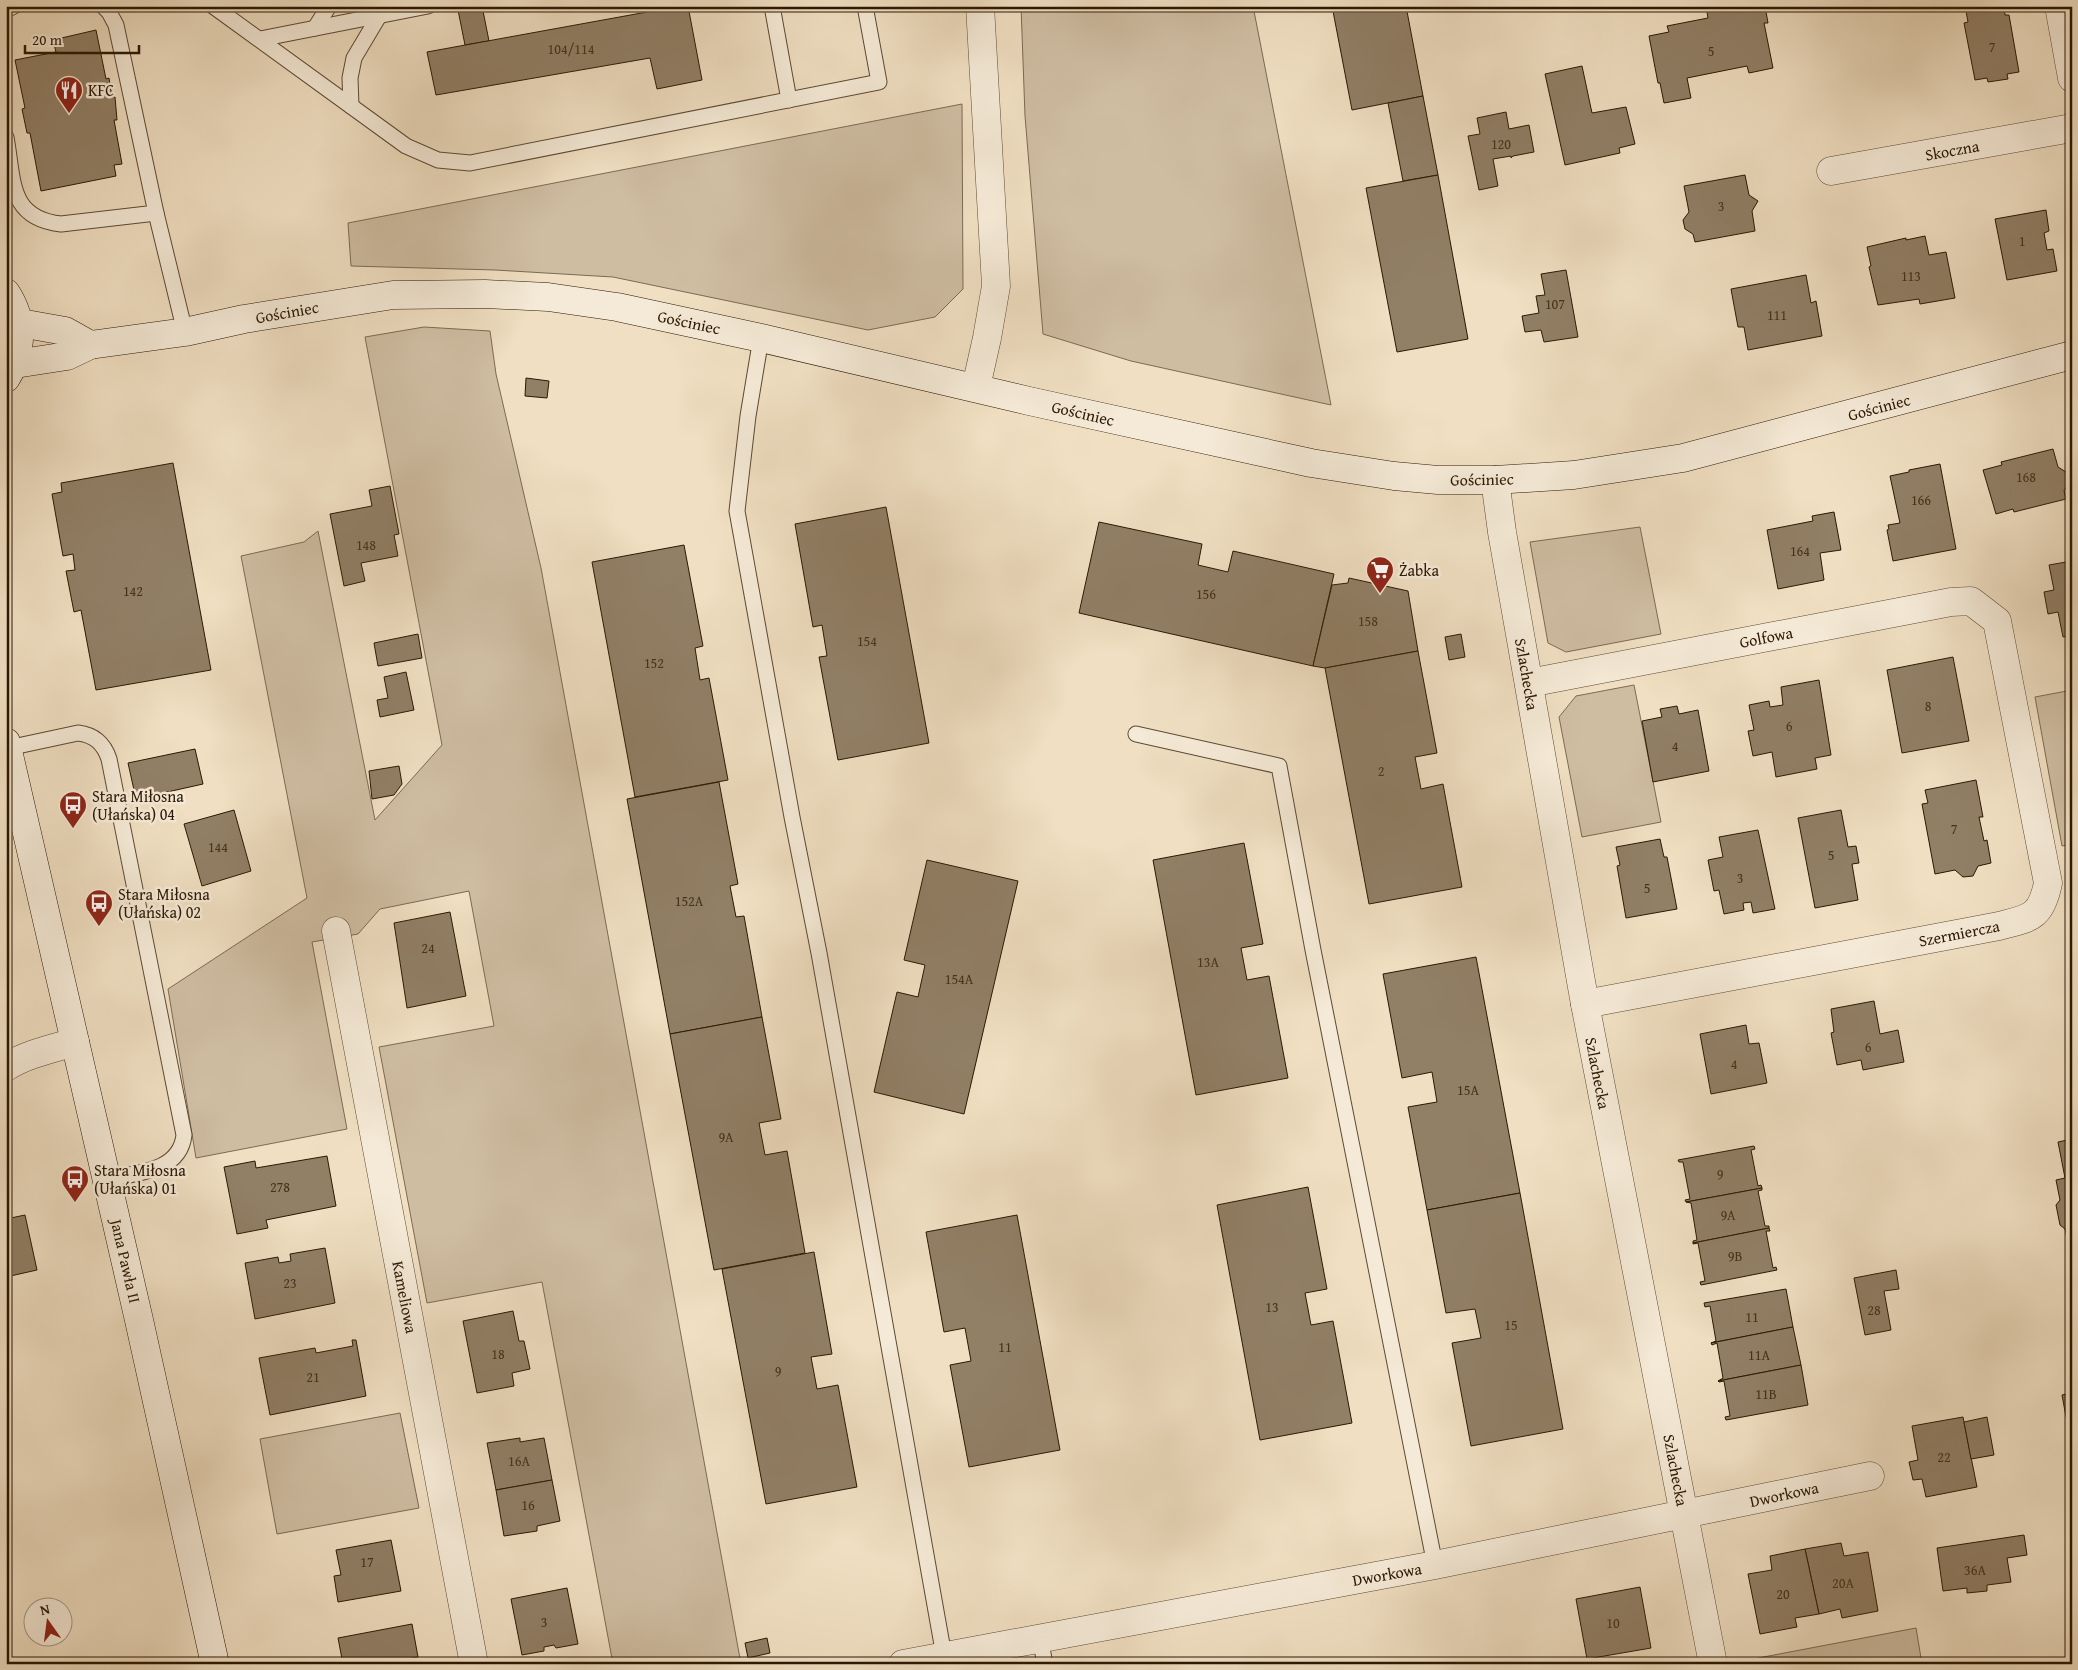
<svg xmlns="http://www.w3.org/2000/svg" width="2078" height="1670" font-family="'Gentium Book Plus',serif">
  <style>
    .green { fill: #cfbda2; stroke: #7d6a52 }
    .building { fill: #917f66; stroke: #2b1803 }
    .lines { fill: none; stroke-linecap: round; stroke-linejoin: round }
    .lane-casing { stroke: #5c4a33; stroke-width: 17 }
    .street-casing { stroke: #5c4a33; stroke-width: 29 }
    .secondary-casing { stroke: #2b1803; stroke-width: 29 }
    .lane { stroke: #f5ead7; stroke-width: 15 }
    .street { stroke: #f5ead7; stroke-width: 28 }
    .secondary { stroke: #f5ead7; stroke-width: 28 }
    .labels { text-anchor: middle; stroke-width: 5; stroke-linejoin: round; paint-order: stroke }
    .number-label { font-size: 14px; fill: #44321c }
    .poi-label { font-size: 16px; fill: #2b1803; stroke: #f5ead7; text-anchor: start }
    .street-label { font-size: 16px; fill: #2b1803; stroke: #f5ead7 }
  </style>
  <rect width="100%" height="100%" fill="#f0dfc2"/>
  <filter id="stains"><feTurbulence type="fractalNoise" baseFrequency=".004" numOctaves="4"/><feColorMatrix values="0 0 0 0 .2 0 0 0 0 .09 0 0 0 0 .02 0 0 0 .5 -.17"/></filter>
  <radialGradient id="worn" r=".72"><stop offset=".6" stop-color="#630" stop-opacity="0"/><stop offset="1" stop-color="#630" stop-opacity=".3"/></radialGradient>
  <!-- green -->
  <g class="green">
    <path d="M1021,6H1253L1331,405L1131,361L1043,334L1025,116Z"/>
    <path d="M962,104L963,289L935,317L868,330L613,277L495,270L351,266L348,223Z"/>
    <path d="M424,327L490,331L496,374L541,568L741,1664H613L542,1282L427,1303L379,1047L494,1026L469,891L380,909L358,934L312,942L347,1129L196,1158L168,989L307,898L241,556L304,542L318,531L375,820L442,745L365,337Z"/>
    <path d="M1640,527L1661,634L1566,652L1548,643L1530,542Z"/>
    <path d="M1634,685L1661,822L1582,837L1559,717L1576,696Z"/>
    <path d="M2072,690V844L2062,846L2035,697Z"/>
    <path d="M400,1413L419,1508L277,1534L260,1439Z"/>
    <path d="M1916,1628L1922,1664H1732V1663Z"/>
  </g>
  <!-- building -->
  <g class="building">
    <path d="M451,6H482L489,41L465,45L458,10Z"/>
    <path d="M646,6H688L702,80L657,89L650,58L436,95L427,52L647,12Z"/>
    <path d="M1332,6H1406L1423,96L1352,110Z"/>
    <path d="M1706,6H1765L1768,23H1764L1773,68L1749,73L1747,66L1687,78L1691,98L1664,103L1660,83H1658L1649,36L1669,32L1667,26L1708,18Z"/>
    <path d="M1965,6H2004L2005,15H2009L2019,72L2007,74L2008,79L1988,82L1987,78L1975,80L1964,23L1968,22Z"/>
    <path d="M96,30L106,79L109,78L112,97H115L117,120H114L122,164L114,165L116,176L41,191L30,133H27L22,109L25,108L15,60L56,52L53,40Z"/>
    <path d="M1582,66L1592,113L1626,107L1635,144L1619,148L1620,153L1565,165L1545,74Z"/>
    <path d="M1423,96L1438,175L1403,181L1388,103Z"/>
    <path d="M1506,112L1509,129L1529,125L1534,152L1513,156L1511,158V156L1493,159L1498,186L1479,190L1468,136L1480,134L1477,118Z"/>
    <path d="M1438,175L1468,339L1397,352L1366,188Z"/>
    <path d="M1745,175L1749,195L1758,201L1752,211L1755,231L1695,242L1693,234L1685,229L1683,220L1689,212L1684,186Z"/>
    <path d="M2046,210L2049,231L2044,233L2047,250L2053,249L2057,271L2007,280L1995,219Z"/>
    <path d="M1925,236L1929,255L1946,252L1955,298L1920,304L1919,299L1878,305L1869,267L1871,266L1867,247L1906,238V240Z"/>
    <path d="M1566,270L1578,337L1544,342L1541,330L1525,332L1522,316L1539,313L1536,296L1545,295L1541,274Z"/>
    <path d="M1806,275L1811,303L1816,301L1822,336L1748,350L1744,327H1738L1731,289Z"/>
    <path d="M526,378L549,381L547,398L525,396Z"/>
    <path d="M2053,449L2058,467L2066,472L2069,483L2064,491L2066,499L2014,512L2013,509L1996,514L1983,470L2002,465L2001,462Z"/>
    <path d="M173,463L211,670L96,690L81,610L74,612L66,571L75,570L73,554L63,556L52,494L62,492L61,483Z"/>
    <path d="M1940,464L1956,549L1893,561L1887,530L1889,529L1888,525L1900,523L1890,476L1909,472V470Z"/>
    <path d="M390,486L399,534L394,535L398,556L361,563L365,581L344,586L330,514L372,506L369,490Z"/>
    <path d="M886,507L929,743L838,760L819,657L827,656L822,625L813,627L795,524Z"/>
    <path d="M1834,512L1841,550L1820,553L1824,580L1778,589L1767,530L1813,521L1812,516Z"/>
    <path d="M1099,522L1202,544L1198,565L1228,572L1233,551L1334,574L1313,666L1079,613Z"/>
    <path d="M684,545L703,646L695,648L700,680L709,678L728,780L635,797L592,562Z"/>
    <path d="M2072,561V636L2063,637L2058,612L2048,614L2044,592L2054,590L2049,565Z"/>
    <path d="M1349,578L1408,591L1418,651L1325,668L1313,666L1332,585L1348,583Z"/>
    <path d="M418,634L422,658L378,666L374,643Z"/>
    <path d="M1461,634L1465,657L1449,660L1445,637Z"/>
    <path d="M1418,651L1437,753L1415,757L1421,789L1443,784L1462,887L1369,904L1325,668Z"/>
    <path d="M1953,657L1969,741L1902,753L1887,670Z"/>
    <path d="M406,672L414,710L380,717L377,700L388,698L384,677Z"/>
    <path d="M1819,680L1831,755L1815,758L1817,769L1776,777L1772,752L1753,756L1748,731L1754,730L1749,705L1769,701L1770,707L1783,705L1781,687Z"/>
    <path d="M1677,706L1679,714L1698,710L1709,771L1653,782L1642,721L1662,717L1660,709Z"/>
    <path d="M195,749L203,784L136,799L128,763Z"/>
    <path d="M399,766L402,784L394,795L372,799L369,771Z"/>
    <path d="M1976,780L1983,817H1979L1984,841L1987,840L1991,863L1978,866L1973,876L1963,877L1955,870L1935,874L1922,804L1928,803L1925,790Z"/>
    <path d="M719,782L738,884L730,886L736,917L744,916L762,1017L670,1034L627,799Z"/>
    <path d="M234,810L251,871L202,886L184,824Z"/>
    <path d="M1841,810L1848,847L1856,846L1859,863L1852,864L1858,900L1815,908L1798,818Z"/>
    <path d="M1758,830L1775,909L1753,913L1751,902L1743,903L1744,910L1724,914L1719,890L1714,891L1708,860L1723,857L1719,837Z"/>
    <path d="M1660,839L1664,857H1667L1677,909L1626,918L1617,866L1620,865L1616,847Z"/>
    <path d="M1244,843L1263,944L1241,948L1247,980L1269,976L1288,1078L1196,1095L1153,860Z"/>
    <path d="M927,860L1018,881L964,1114L874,1092L897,992L918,997L925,965L904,960Z"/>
    <path d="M450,912L466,996L407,1008L394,923Z"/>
    <path d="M1476,957L1520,1193L1427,1210L1408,1107L1437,1102L1432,1072L1402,1078L1383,974Z"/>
    <path d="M1874,1001L1880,1034L1898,1030L1904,1062L1863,1070L1861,1060L1837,1065L1831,1033L1834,1032L1831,1009Z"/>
    <path d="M762,1017L781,1119L759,1123L765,1155L787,1151L805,1253L714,1270L670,1034Z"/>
    <path d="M1746,1025L1749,1044L1759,1043L1767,1083L1711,1094L1700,1034Z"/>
    <path d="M2072,1139V1248L2069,1249L2065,1229L2060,1225L2056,1205L2060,1200L2056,1180L2065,1178L2058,1142Z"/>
    <path d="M1754,1146L1755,1149L1751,1150L1758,1186L1761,1185L1762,1188L1686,1202L1685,1200L1690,1199L1683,1162H1679L1678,1160Z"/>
    <path d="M327,1156L336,1206L266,1220L268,1228L237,1234L224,1167L255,1161L256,1168Z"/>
    <path d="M1308,1187L1327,1289L1305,1293L1311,1325L1333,1321L1352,1423L1260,1440L1217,1205Z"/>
    <path d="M1762,1188V1190L1758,1191L1765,1226H1769V1228L1693,1243V1241L1697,1240L1691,1203L1686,1202Z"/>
    <path d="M1520,1193L1563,1429L1471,1446L1452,1343L1481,1338L1475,1309L1446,1313L1427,1210Z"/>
    <path d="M25,1215L37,1270L6,1277V1219Z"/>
    <path d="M1017,1215L1060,1450L969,1467L950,1365L971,1361L965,1328L944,1332L926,1232Z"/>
    <path d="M1769,1228L1770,1231H1766L1773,1268L1776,1267L1777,1270L1701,1285L1700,1282L1705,1281L1698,1243L1693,1244V1243Z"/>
    <path d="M325,1248L335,1303L255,1319L245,1263L278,1257L279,1263L291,1261L290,1254Z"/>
    <path d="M814,1252L832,1354L811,1357L817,1389L838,1385L857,1487L766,1504L722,1269Z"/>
    <path d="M1896,1270L1899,1289L1884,1291L1891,1330L1865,1335L1854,1278Z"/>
    <path d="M1786,1289L1793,1327L1711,1343L1716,1341L1710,1306L1705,1307L1704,1303Z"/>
    <path d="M513,1311L519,1341H524L530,1369L512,1373L514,1386L477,1393L463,1321Z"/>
    <path d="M1793,1327L1801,1365L1718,1381L1723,1378L1717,1343L1712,1345L1711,1343Z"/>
    <path d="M352,1340H356L366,1396L270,1415L259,1358L315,1348L316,1353L353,1346Z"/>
    <path d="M1801,1365L1808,1405L1726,1420L1725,1417L1730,1416L1724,1381L1719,1382L1718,1381Z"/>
    <path d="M2072,1393V1421L2067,1422L2062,1395Z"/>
    <path d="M1963,1417L1977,1487L1926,1497L1922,1479L1913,1480L1909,1462L1918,1460L1912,1426Z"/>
    <path d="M1987,1417L1994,1455L1971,1459L1964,1422Z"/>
    <path d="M520,1438V1442L544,1438L552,1480L496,1490L487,1443Z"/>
    <path d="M552,1480L560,1521L537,1526V1531L504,1536L496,1490Z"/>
    <path d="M2024,1535L2027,1555L2007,1558L2011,1582L1987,1585V1591L1967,1593V1588L1943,1591L1937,1548Z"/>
    <path d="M391,1540L401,1591L338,1602L334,1576L341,1575L336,1550Z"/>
    <path d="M1841,1543L1844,1556L1868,1552L1878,1611L1842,1618L1840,1609L1819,1614L1805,1549Z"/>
    <path d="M1805,1549L1819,1614L1795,1618L1797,1627L1760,1634L1748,1574L1772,1570L1770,1556Z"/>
    <path d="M1640,1587L1651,1648L1587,1659L1576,1599Z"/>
    <path d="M567,1588L578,1644L556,1648L554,1645L544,1647V1651L522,1655L511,1599Z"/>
    <path d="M412,1624L418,1657L392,1662L393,1664H343L338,1638Z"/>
    <path d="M767,1638L770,1653L748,1658L745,1643Z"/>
  </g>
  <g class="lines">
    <!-- lane casing -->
    <g class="lane-casing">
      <g id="lane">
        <path d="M213,6L406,146L438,160L470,163L879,82L865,6"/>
        <path d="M772,6L789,100"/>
        <path d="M6,10L14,6"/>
        <path d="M315,28L329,6"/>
        <path d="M260,39L428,6"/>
        <path d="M351,106L350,78L354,58L379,16"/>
        <path d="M6,137C14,180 8,218 61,224L156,213L116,25L109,12L103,6"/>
        <path d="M156,213L185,332"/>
        <path d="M761,338L748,416L737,511L792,817L819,953L944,1656"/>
        <path d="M1136,734L1279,766L1313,950L1435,1565"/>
        <path d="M8,748L78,733C95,735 104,744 109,759L184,1135C180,1172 136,1173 107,1179"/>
        <path d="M1040,1638L1045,1664"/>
      </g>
    </g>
    <!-- street casing -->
    <g class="street-casing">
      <g id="street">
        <path d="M2059,6L2072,78"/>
        <path d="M1831,171L2072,128"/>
        <path d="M976,387L987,338L996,286L980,6"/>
        <path d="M1495,480L1502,532L1585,1004L1713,1664"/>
        <path d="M1529,683L1951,602L1971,601L1997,621L2048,883C2041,918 2030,918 1999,926L1585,1004"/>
        <path d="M336,931L474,1664"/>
        <path d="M6,1067C27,1054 51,1049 75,1042"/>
        <path d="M903,1664L1435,1565L1870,1476"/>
      </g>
    </g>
    <!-- secondary casing -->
    <g class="secondary-casing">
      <g id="secondary">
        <path d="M6,293C24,320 23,351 6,378"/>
        <path d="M20,323L65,331L90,345"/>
        <path d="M15,364L67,356L90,345L185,332L244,319L393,295L485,294L548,297L617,307L761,338L1029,401L1311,463L1394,476L1438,480H1495L1574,475L1683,458L2072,355"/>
        <path d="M6,742L139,1320L215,1664"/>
      </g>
    </g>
    <!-- lane -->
    <use href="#lane" class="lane"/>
    <!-- street -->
    <use href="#street" class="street"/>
    <!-- secondary -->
    <use href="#secondary" class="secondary"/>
  </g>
  <!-- icons -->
  <defs>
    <g id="restaurant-pin" transform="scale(1.4375)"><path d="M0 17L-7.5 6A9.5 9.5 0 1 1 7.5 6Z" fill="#8f2418" stroke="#f5ead7"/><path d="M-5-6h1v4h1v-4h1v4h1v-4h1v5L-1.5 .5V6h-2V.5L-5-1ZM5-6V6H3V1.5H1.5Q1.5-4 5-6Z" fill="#fff"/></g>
    <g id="supermarket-pin" transform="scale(1.4375)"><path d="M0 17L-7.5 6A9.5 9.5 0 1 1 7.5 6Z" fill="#8f2418" stroke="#f5ead7"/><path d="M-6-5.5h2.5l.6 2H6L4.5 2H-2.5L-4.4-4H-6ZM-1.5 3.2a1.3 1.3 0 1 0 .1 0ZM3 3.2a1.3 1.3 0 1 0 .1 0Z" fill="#fff"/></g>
    <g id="bus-pin" transform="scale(1.4375)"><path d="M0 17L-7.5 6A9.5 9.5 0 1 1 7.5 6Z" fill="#8f2418" stroke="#f5ead7"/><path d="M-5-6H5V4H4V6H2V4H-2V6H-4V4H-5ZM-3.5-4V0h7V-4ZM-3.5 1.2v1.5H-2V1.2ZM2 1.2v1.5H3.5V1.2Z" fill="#fff"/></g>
  </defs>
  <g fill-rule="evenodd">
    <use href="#restaurant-pin" x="69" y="90"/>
    <use href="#supermarket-pin" x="1380" y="570"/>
    <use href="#bus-pin" x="73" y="805"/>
    <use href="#bus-pin" x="99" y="903"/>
    <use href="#bus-pin" x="75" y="1179"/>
  </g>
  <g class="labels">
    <!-- number labels -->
    <g class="number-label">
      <text x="1992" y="52">7</text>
      <text x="571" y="54">104/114</text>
      <text x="1711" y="56">5</text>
      <text x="1501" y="149">120</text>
      <text x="1721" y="211">3</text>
      <text x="2022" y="246">1</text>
      <text x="1911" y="281">113</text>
      <text x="1555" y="309">107</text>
      <text x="1777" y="320">111</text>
      <text x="2026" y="482">168</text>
      <text x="1921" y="505">166</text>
      <text x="366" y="550">148</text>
      <text x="1800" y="556">164</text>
      <text x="133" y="596">142</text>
      <text x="1206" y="599">156</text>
      <text x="1368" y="626">158</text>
      <text x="867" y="646">154</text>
      <text x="654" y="668">152</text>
      <text x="1928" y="711">8</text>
      <text x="1789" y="731">6</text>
      <text x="1675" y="751">4</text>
      <text x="1381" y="776">2</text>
      <text x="1954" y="834">7</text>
      <text x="218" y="852">144</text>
      <text x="1831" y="860">5</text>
      <text x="1740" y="883">3</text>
      <text x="1647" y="893">5</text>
      <text x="689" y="906">152A</text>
      <text x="428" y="953">24</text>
      <text x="1208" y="967">13A</text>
      <text x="959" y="984">154A</text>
      <text x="1868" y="1052">6</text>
      <text x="1734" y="1069">4</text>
      <text x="1468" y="1095">15A</text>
      <text x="726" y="1142">9A</text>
      <text x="1720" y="1179">9</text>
      <text x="280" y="1192">278</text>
      <text x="1728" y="1220">9A</text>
      <text x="1735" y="1261">9B</text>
      <text x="290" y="1288">23</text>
      <text x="1272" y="1312">13</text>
      <text x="1874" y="1315">28</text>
      <text x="1752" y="1322">11</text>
      <text x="1511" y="1330">15</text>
      <text x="1005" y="1352">11</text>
      <text x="498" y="1359">18</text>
      <text x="1759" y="1360">11A</text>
      <text x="778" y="1376">9</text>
      <text x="313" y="1382">21</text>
      <text x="1766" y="1399">11B</text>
      <text x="1944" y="1462">22</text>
      <text x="519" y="1466">16A</text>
      <text x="528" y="1510">16</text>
      <text x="367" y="1567">17</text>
      <text x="1975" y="1575">36A</text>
      <text x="1843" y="1588">20A</text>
      <text x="1783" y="1599">20</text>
      <text x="544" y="1627">3</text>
      <text x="1613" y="1628">10</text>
    </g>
    <!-- poi labels -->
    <g class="poi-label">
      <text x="88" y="96">KFC</text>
      <text x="1399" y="576">Żabka</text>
      <text x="92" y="802">Stara Miłosna<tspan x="92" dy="18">(Ułańska) 04</tspan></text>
      <text x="118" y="900">Stara Miłosna<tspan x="118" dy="18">(Ułańska) 02</tspan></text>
      <text x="94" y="1176">Stara Miłosna<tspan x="94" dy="18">(Ułańska) 01</tspan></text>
    </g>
    <!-- street labels -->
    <g class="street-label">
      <text transform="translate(1952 150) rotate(-10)" y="6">Skoczna</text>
      <text transform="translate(287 312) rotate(-10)" y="6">Gościniec</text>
      <text transform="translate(689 322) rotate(12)" y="6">Gościniec</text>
      <text transform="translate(1879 407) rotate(-15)" y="6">Gościniec</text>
      <text transform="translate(1083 413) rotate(13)" y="6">Gościniec</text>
      <text transform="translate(1482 479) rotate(-1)" y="6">Gościniec</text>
      <text transform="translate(1766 637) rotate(-11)" y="6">Golfowa</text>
      <text transform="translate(1527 674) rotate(80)" y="6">Szlachecka</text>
      <text transform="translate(1959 933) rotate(-11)" y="6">Szermiercza</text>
      <text transform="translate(1598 1073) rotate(79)" y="6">Szlachecka</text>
      <text transform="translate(126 1261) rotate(77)" y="6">Jana Pawła II</text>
      <text transform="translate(405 1297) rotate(79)" y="6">Kameliowa</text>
      <text transform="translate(1676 1470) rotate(79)" y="6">Szlachecka</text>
      <text transform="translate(1784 1494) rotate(-12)" y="6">Dworkowa</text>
      <text transform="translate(1387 1574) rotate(-10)" y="6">Dworkowa</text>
    </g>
  </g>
  <!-- margin -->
  <rect width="2078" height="1670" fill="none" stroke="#f0dfc2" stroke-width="25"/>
  <rect x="8" y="8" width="2063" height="1655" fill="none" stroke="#2b1803" stroke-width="2.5"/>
  <rect x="12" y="12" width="2053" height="1645" fill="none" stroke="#2b1803"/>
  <!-- north arrow -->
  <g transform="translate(48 1622) rotate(346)"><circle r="24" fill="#f5ead7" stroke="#a49682"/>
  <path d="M0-4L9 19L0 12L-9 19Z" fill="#8f2418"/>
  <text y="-8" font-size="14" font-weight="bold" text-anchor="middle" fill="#2b1803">N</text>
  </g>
  <!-- scale -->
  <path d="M25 45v8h114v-8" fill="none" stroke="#2b1803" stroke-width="2.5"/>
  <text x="32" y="45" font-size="15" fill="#2b1803" stroke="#f5ead7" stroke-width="4" paint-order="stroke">20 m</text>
  <rect width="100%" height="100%" filter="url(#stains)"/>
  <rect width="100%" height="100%" fill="url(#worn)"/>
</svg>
